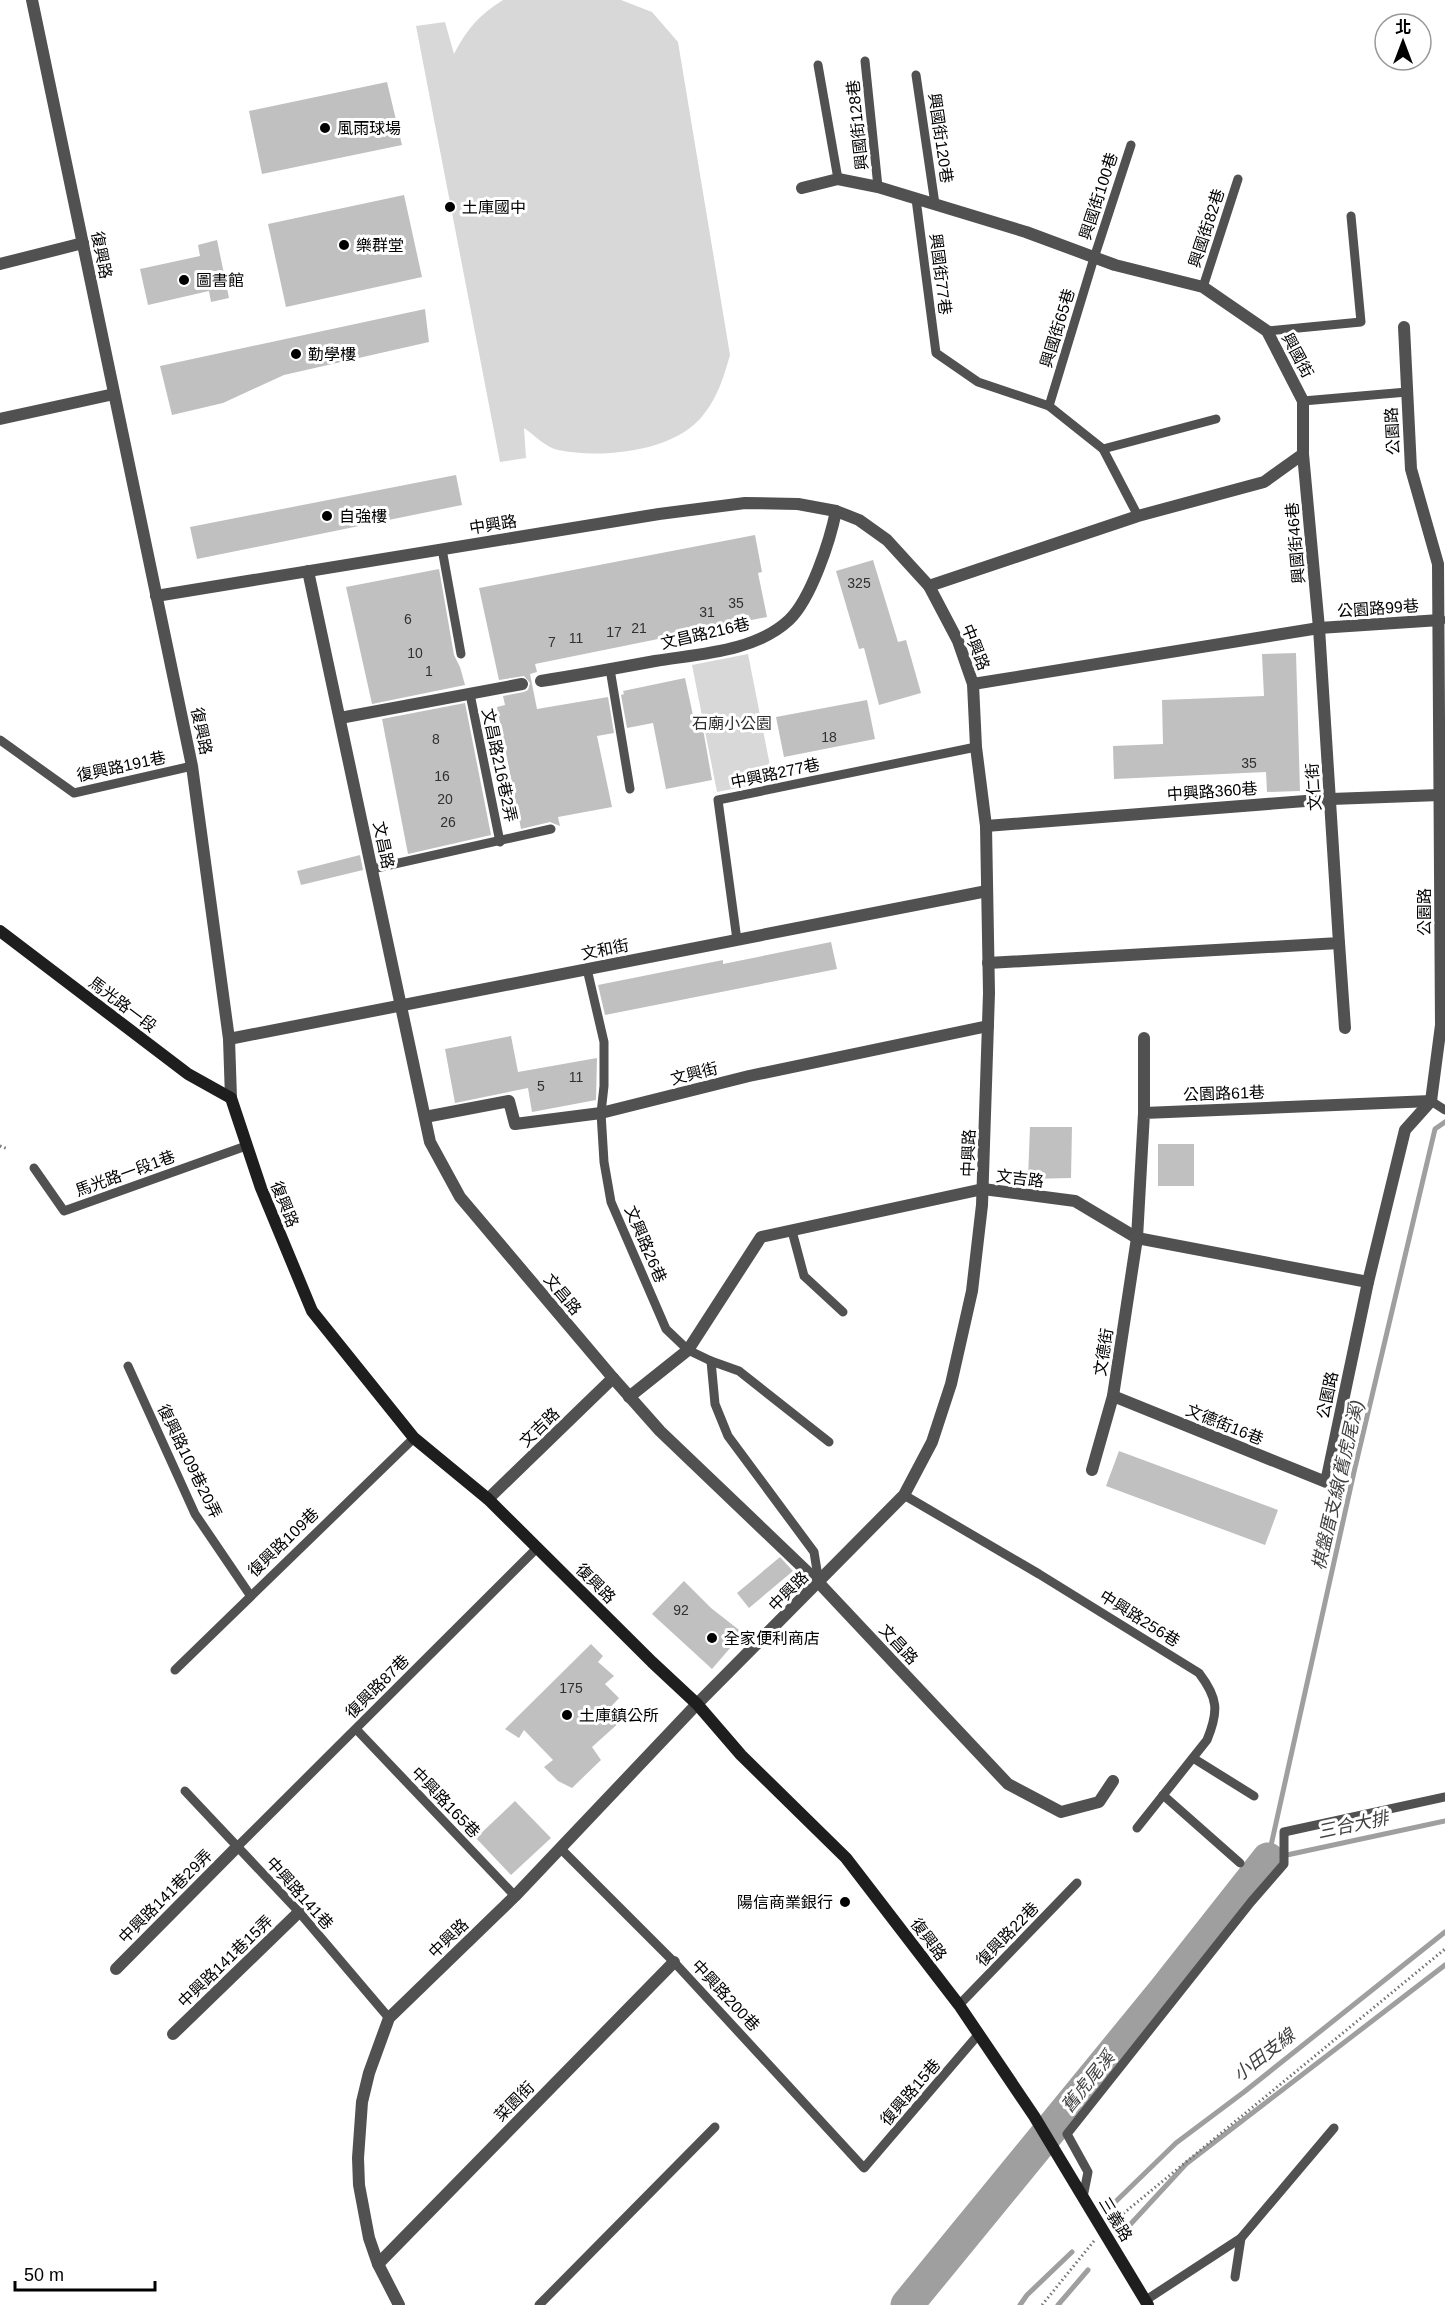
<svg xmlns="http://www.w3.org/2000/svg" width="1445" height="2305" font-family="Arial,'Noto Sans TC',sans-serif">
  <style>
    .green { fill: #d8d8d8 }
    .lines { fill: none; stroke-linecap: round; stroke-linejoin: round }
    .stream { stroke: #9f9f9f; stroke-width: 5 }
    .river { stroke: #9f9f9f; stroke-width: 33 }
    .building { fill: #c0c0c0 }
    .path { stroke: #737373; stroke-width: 3; stroke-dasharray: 1.5 3; stroke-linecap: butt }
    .service { stroke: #515151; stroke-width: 9 }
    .minor { stroke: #515151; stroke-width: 12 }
    .tertiary { stroke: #515151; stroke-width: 12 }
    .secondary { stroke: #1e1e1e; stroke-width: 12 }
    .poi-dot { fill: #000; stroke: #fff; stroke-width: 2 }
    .labels { text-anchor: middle; stroke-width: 6; stroke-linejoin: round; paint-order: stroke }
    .number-label { font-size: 14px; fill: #303030 }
    .street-label { font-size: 16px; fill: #000; stroke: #fff }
    .poi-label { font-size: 16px; fill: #000; stroke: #fff; text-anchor: start }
    .park-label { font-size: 16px; fill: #2f2f2f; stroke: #fff }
    .water-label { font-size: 18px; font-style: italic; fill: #404040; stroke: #fff }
  </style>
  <rect width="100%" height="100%" fill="#fff"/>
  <!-- green -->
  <g class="green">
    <path d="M503,0H621L652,12L678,42L730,355C724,376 718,396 704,414C676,452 601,459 558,450C547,448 534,435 524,428L526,458L500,462L416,26L445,22L454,54C468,28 478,16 503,0Z"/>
    <path d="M748,654L773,781L717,792L692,665Z"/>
  </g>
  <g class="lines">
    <!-- stream -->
    <g class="stream">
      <path d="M1445,1122L1435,1129L1354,1472L1268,1859L1445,1821"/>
      <path d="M1108,2209L1176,2143L1244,2092L1445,1932"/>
      <path d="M1127,2228L1186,2164L1445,1965"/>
      <path d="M1020,2305L1027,2295L1072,2252"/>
      <path d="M1058,2305L1088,2270"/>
    </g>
    <!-- river -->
    <path class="river" d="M907,2305L1164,1991L1268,1859"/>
  </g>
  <!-- building -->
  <g class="building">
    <path d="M387,82L402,145L262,174L249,111Z"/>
    <path d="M404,195L422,277L286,307L268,224Z"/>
    <path d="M217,240L229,298L211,302L209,291L148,305L140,269L200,256L198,245Z"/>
    <path d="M425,309L429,342L284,375L223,403L172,415L160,366Z"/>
    <path d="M456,475L462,505L197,559L190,527Z"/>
    <path d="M755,535L762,572L758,573L767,617L535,664L537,672L530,674L537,709L608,697L614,733L597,736L612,807L558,817L560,826L550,822L521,829L497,707L505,705L503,696L524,692L528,690L530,683L524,676L499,680L479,588Z"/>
    <path d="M873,560L898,642L906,640L921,693L879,705L864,648L859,649L836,571Z"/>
    <path d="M439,569L454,655L460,667L465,685L372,704L346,587Z"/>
    <path d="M1296,653L1300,791L1267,792L1266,772L1114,779L1113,746L1163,744L1162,700L1264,696L1262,654Z"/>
    <path d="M685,678L694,720L701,718L712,780L666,789L653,723L627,728L621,695L624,694L623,691Z"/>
    <path d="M867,700L875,739L784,757L776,717Z"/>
    <path d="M465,703L491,835L408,854L382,719Z"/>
    <path d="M360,855L363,870L301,885L297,871Z"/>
    <path d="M831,942L837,969L605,1015L598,985L723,960V964Z"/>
    <path d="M511,1036L518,1072L597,1058L596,1100L532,1112L528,1088L455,1103L445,1049Z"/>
    <path d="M1030,1127H1072L1071,1178L1028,1179Z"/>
    <rect x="1158" y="1144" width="36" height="42"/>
    <path d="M1119,1451L1278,1510L1265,1545L1106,1486Z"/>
    <path d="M780,1557L793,1571L749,1608L737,1593Z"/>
    <path d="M684,1581L711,1608L743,1633L712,1669L652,1614Z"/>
    <path d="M591,1644L603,1656L598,1662L614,1676L605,1684L619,1698L608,1710L621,1721L592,1747L601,1760L572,1788L558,1781L544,1767L553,1760L524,1730L519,1738L505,1729Z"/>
    <path d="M515,1801L551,1838L511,1875L476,1838Z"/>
  </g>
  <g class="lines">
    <!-- path -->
    <g class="path">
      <path d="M0,1146L8,1149"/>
      <path d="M1113,2222L1445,1949"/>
      <path d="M1042,2305L1094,2241"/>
    </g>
    <!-- service -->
    <g class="service">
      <path d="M865,61L878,187"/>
      <path d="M818,65L838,179"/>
      <path d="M916,75L935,204"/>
      <path d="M916,199L936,353L978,382L1049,406L1103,449L1138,516"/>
      <path d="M1203,287L1238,179"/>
      <path d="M1267,331L1361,322L1351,216"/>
      <path d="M1303,401L1407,392"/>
      <path d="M1049,406L1094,258L1131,145"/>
      <path d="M1103,449L1216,419"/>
      <path d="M442,549L461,654"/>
      <path d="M610,669L630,789"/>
      <path d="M470,694L500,842"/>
      <path d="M0,740L74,793L192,766"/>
      <path d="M372,869L551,829"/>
      <path d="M737,940L718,800L976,747"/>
      <path d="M587,969L604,1042V1086L601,1113L604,1162L611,1202L666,1329L688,1350L711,1361"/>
      <path d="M1431,1101L1445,1110"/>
      <path d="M34,1168L64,1211L246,1146"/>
      <path d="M792,1231L804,1276L843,1312"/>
      <path d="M128,1366L195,1514L250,1595"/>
      <path d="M904,1495L1039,1574L1199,1673C1218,1698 1219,1711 1207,1740L1137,1828"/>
      <path d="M819,1583L814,1552L728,1436L715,1404L711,1361L739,1371L829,1442"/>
      <path d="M175,1670L414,1438"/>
      <path d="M356,1729L515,1896"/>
      <path d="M1193,1758L1254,1796"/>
      <path d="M185,1791L299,1912L389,2018"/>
      <path d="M1163,1795L1240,1863"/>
      <path d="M237,1847L537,1548"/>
      <path d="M560,1848L674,1962L864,2168L978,2035"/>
      <path d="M959,2005L1077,1883"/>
      <path d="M1083,2197L1088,2172L1067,2134L1251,1902L1284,1864V1832L1445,1797"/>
      <path d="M1235,2277L1241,2238"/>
      <path d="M1146,2300L1241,2238L1334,2128"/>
      <path d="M539,2305L715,2127"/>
    </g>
    <!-- minor -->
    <g class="minor">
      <path d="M802,188L838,179L878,187L1026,232L1115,265L1203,287L1267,331L1303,401V454L1264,482L1138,516L929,586"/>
      <path d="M0,264L83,243"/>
      <path d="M0,419L114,394"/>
      <path d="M308,571L430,1142L460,1197L613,1378L660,1431L819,1583L1008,1784L1061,1812L1099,1802L1113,1781"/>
      <path d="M156,596L659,514L745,503L798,504L836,511L859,520L887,540L929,586L958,641L973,684L976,747L986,826L989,993L982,1205L972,1291L951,1384L932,1442L904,1495L697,1704L515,1896L389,2018L369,2073L362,2102L358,2158L359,2185L369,2238L378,2264L399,2305"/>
      <path d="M541,681C579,675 617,668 655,661C698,654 755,652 789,620C811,599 830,541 836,511"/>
      <path d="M973,684L1319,628L1440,620"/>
      <path d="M340,718L522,684"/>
      <path d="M986,826L1331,799L1440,795"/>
      <path d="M1339,943L1345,1028"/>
      <path d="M988,963L1339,943L1319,628L1303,454"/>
      <path d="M1144,1038V1113"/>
      <path d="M229,1039L987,891"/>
      <path d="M425,1117L509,1101L515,1124L601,1113L749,1076L988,1026"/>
      <path d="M1113,1396L1326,1482L1368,1282L1405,1130L1431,1101L1441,1025L1438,564L1411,469L1404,327"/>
      <path d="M629,1397L688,1350L761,1237L983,1189L1075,1201L1137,1238L1368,1282"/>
      <path d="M1092,1470L1113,1396L1137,1238L1144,1113L1431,1101"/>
      <path d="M488,1499L613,1378"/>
      <path d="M116,1969L237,1847"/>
      <path d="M173,2034L299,1912"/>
      <path d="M378,2264L674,1962"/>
    </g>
    <!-- tertiary -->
    <path class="tertiary" d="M32,0L192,766L229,1039L231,1098"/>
    <!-- secondary -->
    <path class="secondary" d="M0,931L188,1074L231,1098L261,1188L312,1311L414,1438L488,1499L652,1662L697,1704L741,1755L846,1858L959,2005L1034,2116L1148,2305"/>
  </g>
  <!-- markers -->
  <g class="poi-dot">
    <circle cx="325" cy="128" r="6"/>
    <circle cx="450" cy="207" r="6"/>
    <circle cx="344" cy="245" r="6"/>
    <circle cx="184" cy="280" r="6"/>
    <circle cx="296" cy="354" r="6"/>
    <circle cx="327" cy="516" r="6"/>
    <circle cx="712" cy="1638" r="6"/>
    <circle cx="567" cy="1715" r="6"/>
    <circle cx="845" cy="1902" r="6"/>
  </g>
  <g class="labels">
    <!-- number labels -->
    <g class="number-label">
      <text x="859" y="588">325</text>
      <text x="736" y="608">35</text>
      <text x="707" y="617">31</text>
      <text x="408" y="624">6</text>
      <text x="639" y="633">21</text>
      <text x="614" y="637">17</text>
      <text x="576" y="643">11</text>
      <text x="552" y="647">7</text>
      <text x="415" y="658">10</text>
      <text x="429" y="676">1</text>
      <text x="829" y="742">18</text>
      <text x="436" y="744">8</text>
      <text x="1249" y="768">35</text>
      <text x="442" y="781">16</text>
      <text x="445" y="804">20</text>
      <text x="448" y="827">26</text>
      <text x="576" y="1082">11</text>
      <text x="541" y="1091">5</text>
      <text x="681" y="1615">92</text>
      <text x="571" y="1693">175</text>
    </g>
    <!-- street labels -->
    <g class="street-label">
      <text transform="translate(857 125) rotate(-96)" y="6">興國街128巷</text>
      <text transform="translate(941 138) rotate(82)" y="6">興國街120巷</text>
      <text transform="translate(1098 196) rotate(-72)" y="6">興國街100巷</text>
      <text transform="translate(1206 228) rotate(-72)" y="6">興國街82巷</text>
      <text transform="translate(102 255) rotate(79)" y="6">復興路</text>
      <text transform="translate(941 274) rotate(83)" y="6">興國街77巷</text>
      <text transform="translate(1057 328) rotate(-73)" y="6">興國街65巷</text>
      <text transform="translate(1298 355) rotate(62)" y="6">興國街</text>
      <text transform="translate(1392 431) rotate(-93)" y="6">公園路</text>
      <text transform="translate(493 524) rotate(-9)" y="6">中興路</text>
      <text transform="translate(1295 543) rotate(-95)" y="6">興國街46巷</text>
      <text transform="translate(1378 608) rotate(-4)" y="6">公園路99巷</text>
      <text transform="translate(705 633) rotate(-13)" y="6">文昌路216巷</text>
      <text transform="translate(976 647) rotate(68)" y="6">中興路</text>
      <text transform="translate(202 731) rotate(78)" y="6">復興路</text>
      <text transform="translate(500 765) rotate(78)" y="6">文昌路216巷2弄</text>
      <text transform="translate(121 766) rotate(-12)" y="6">復興路191巷</text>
      <text transform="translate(775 773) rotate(-12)" y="6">中興路277巷</text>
      <text transform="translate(1313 787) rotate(-94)" y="6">文仁街</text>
      <text transform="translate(1212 791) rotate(-4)" y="6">中興路360巷</text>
      <text transform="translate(384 845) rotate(78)" y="6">文昌路</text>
      <text transform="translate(1424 912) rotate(-90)" y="6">公園路</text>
      <text transform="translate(605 949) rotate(-11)" y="6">文和街</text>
      <text transform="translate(123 1004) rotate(37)" y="6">馬光路一段</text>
      <text transform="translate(694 1073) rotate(-14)" y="6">文興街</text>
      <text transform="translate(1224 1093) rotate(-2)" y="6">公園路61巷</text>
      <text transform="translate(968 1153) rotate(-88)" y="6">中興路</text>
      <text transform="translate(125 1173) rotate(-20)" y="6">馬光路一段1巷</text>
      <text transform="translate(1020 1178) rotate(7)" y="6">文吉路</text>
      <text transform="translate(285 1204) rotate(68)" y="6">復興路</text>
      <text transform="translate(646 1244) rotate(67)" y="6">文興路26巷</text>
      <text transform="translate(563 1294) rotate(50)" y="6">文昌路</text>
      <text transform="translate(1103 1352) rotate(-81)" y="6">文德街</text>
      <text transform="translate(1327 1395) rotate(-78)" y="6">公園路</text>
      <text transform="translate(1225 1424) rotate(22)" y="6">文德街16巷</text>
      <text transform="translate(539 1427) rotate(-44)" y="6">文吉路</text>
      <text transform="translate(190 1461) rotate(64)" y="6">復興路109巷20弄</text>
      <text transform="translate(283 1542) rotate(-44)" y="6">復興路109巷</text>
      <text transform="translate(596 1583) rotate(45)" y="6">復興路</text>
      <text transform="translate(788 1591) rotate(-45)" y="6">中興路</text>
      <text transform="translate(1140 1618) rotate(32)" y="6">中興路256巷</text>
      <text transform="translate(899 1644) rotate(47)" y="6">文昌路</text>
      <text transform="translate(377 1686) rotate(-45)" y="6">復興路87巷</text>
      <text transform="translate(446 1802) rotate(46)" y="6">中興路165巷</text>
      <text transform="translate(300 1893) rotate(48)" y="6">中興路141巷</text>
      <text transform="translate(165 1896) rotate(-45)" y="6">中興路141巷29弄</text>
      <text transform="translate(1007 1934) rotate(-46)" y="6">復興路22巷</text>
      <text transform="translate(448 1938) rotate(-44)" y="6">中興路</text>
      <text transform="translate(929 1939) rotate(53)" y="6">復興路</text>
      <text transform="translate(225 1961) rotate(-44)" y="6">中興路141巷15弄</text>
      <text transform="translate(726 1995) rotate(47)" y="6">中興路200巷</text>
      <text transform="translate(910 2092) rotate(-49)" y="6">復興路15巷</text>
      <text transform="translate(514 2101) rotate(-45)" y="6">菜園街</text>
      <text transform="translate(1116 2219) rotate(59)" y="6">三義路</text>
    </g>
    <!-- poi labels -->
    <g class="poi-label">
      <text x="337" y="134">風雨球場</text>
      <text x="462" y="213">土庫國中</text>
      <text x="356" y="251">樂群堂</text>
      <text x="196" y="286">圖書館</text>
      <text x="308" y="360">勤學樓</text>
      <text x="339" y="522">自強樓</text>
      <text x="724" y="1644">全家便利商店</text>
      <text x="579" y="1721">土庫鎮公所</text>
      <text x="833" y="1908" text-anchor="end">陽信商業銀行</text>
    </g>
    <!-- park labels -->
    <g class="park-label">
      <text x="732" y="729">石廟小公園</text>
    </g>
    <!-- water labels -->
    <g class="water-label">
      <text transform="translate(1338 1485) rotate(-77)" y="6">棋盤厝支線(舊虎尾溪)</text>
      <text transform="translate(1353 1825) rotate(-12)" y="6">三合大排</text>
      <text transform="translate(1264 2055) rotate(-38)" y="6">小田支線</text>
      <text transform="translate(1088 2082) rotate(-51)" y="6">舊虎尾溪</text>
    </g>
  </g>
  <!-- north arrow -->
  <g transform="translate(1403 42)"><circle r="28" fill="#ffffff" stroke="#999999" stroke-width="1.5"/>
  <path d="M0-4.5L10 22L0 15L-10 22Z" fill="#000000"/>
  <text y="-9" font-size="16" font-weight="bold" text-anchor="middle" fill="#000000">北</text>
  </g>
  <!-- scale -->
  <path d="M15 2281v9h140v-9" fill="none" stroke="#000000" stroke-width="3"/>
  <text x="24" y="2281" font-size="18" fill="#000000" stroke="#ffffff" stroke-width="4.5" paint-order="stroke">50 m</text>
</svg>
